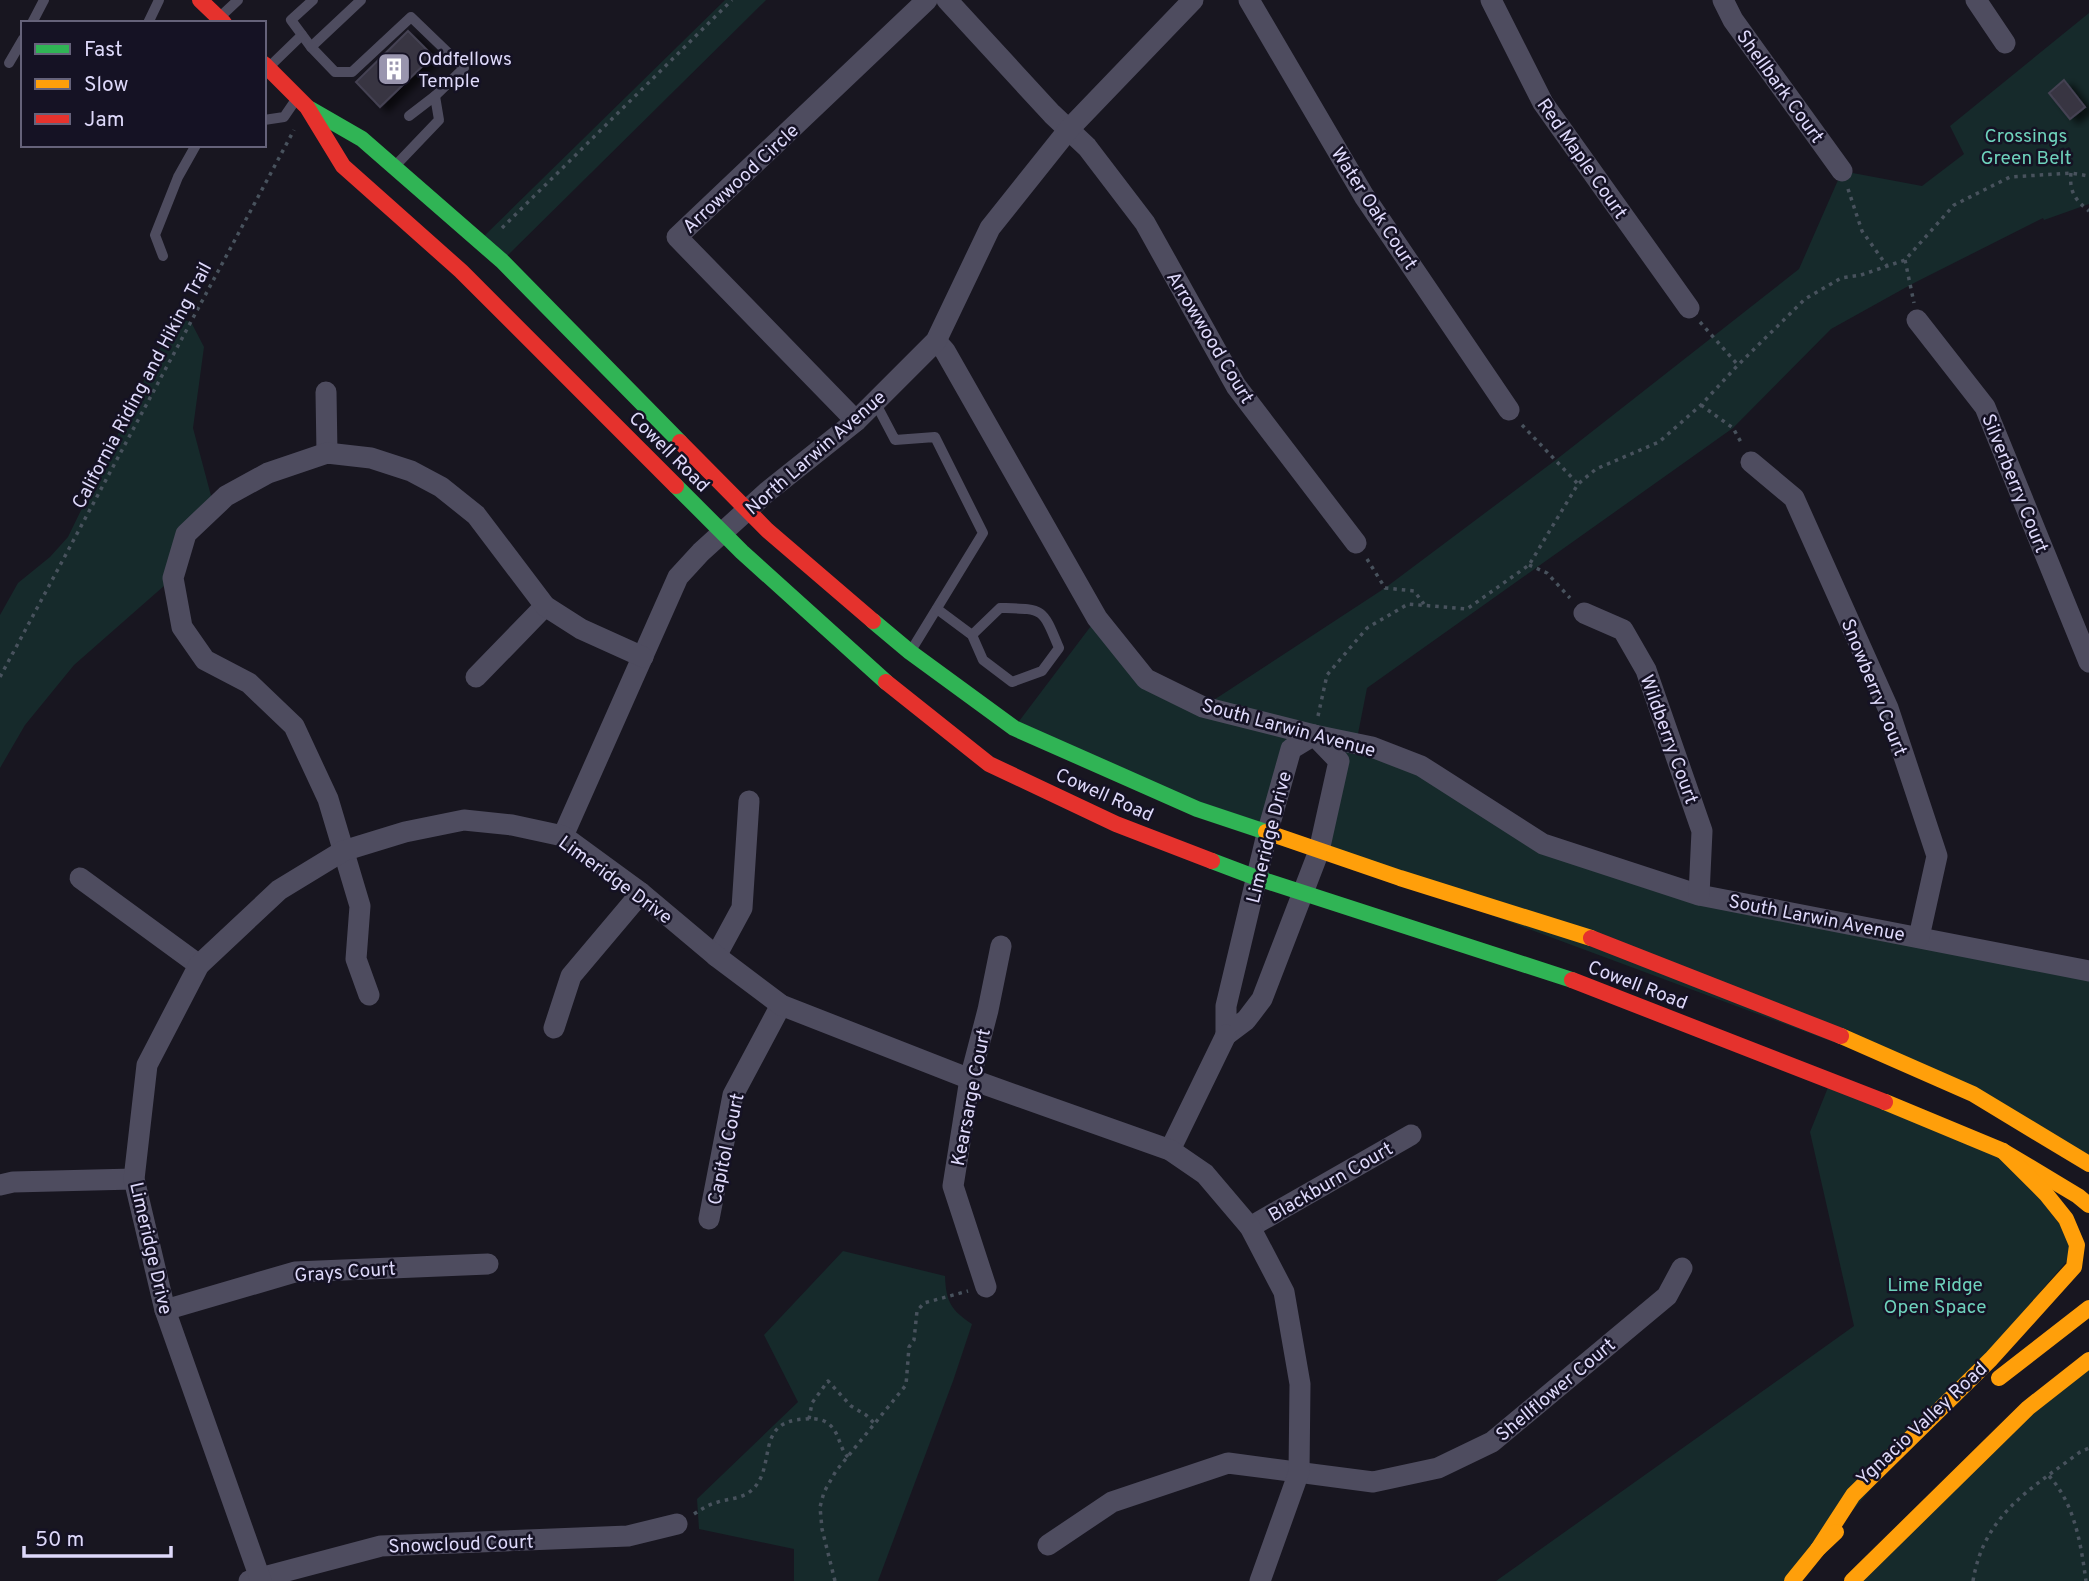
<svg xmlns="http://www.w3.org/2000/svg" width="2089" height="1581" font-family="Overpass,sans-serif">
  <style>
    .green { fill: #162a2b }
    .building { fill: #373442; stroke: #454253; stroke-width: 2; filter: url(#shadow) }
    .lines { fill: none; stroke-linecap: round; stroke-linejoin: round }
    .path { stroke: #48525d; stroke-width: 3.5; stroke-dasharray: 3.5 5; stroke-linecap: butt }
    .lane { stroke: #4e4c5f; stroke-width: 10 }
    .street { stroke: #4e4c5f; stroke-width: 21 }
    .fast { stroke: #30b455; stroke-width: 16 }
    .slow { stroke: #ff9f0a; stroke-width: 16 }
    .jam { stroke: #e5322d; stroke-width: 16 }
    .labels { text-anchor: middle; stroke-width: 5; stroke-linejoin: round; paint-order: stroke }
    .poi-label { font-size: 19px; fill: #ded9fa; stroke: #151224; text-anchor: start }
    .street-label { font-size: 19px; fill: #ded9fa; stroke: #151224 }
    .park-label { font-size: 19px; fill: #6ed2bc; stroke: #151224 }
  </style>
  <defs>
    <filter id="shadow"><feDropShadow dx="8" dy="4.5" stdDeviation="3.5" flood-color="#0009"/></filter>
  </defs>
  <rect width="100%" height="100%" fill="#181620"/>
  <!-- green -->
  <g class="green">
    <path d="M725,0H766L502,261L479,241Z"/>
    <path d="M2089,13V204L2044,220L2043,218L1912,284L1831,329L1733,428L1367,688L1356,744L1372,747L1543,844L1699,895L2089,971V1164L1973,1094L1319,851L1339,761L1314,735L1291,750L1267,834L1014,728L1097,618L1146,679L1203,707L1385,588L1557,459L1799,269L1842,171L1922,186L1964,154L1950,126Z"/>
    <path d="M175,317L191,322L204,347L193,428L214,507L173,578L74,665L25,725L0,768V615L18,583L50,557L68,537Z"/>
    <path d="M1831,1080L2003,1151L2078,1248L1792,1581H1496L1854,1326L1810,1132Z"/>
    <path d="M843,1251L945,1276C946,1302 951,1310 972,1324L953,1381L878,1581H794V1549L699,1529L697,1499L798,1402L764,1335Z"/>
    <path d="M2089,1360V1581H1854Z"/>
  </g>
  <!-- building -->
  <g class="building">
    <path d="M408,31L433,56L380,107L356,82Z"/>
    <path d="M2064,80L2085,107L2070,119L2049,93Z"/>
  </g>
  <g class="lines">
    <!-- path -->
    <g class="path">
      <path d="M2071,173C2069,191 2075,200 2089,211"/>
      <path d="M1848,189L1862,231L1887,266"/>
      <path d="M502,228L732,0"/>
      <path d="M1905,260L1914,303"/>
      <path d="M1700,322L1738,365"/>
      <path d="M1701,405L1733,428L1742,444"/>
      <path d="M1522,425L1578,484"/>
      <path d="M1367,559L1385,588L1414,591L1424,604"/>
      <path d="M1529,565L1547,573L1570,598"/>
      <path d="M0,677L294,130"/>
      <path d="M1318,716L1327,675L1367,628L1408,604L1467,609L1529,565L1578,484L1596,469L1659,442L1701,405L1738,365L1805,299L1841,278L1861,275L1905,260L1954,205L2010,177L2071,173L2089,176"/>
      <path d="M809,1419L812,1403L828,1381L851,1406L866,1415L876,1425"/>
      <path d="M2049,1476C2075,1504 2081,1545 2086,1581"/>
      <path d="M694,1514C702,1509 709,1504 718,1502C730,1498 743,1499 753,1489C777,1465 754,1421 805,1419C814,1418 824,1419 830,1425C840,1434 839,1448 848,1457"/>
      <path d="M835,1581L822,1529L820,1507L824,1492L836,1471L906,1385L909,1347L914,1340L917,1311L924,1303L968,1291"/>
      <path d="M1973,1581C1984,1514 2031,1489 2080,1452L2089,1448"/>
    </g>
    <!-- lane -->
    <g class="lane">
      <path d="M313,0L291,20L311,47L335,72H352L411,17L464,68L435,96"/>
      <path d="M221,16L238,0"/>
      <path d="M32,23L44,0"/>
      <path d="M148,23L159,0"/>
      <path d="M311,47L361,0"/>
      <path d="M9,63L23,39"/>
      <path d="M269,67L302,35"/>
      <path d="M264,120L284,117L297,98"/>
      <path d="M396,165L439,120L435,96L409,116"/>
      <path d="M163,256L155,235L178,177L196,145"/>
      <path d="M875,402L895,440L935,437L983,533L912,649"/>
      <path d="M937,609L972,635L983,660L1012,682L1042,671L1059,648C1042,607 1044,609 1000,608L972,635"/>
    </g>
    <!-- street -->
    <g class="street">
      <path d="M947,0L1052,114L1087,147L1145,223L1236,386L1356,543"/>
      <path d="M1249,0L1364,196L1509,410"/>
      <path d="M1491,0L1543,103L1689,308"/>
      <path d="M1723,0L1733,20L1842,171"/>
      <path d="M1976,0L2005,43"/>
      <path d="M1917,320L1985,407L2089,662"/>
      <path d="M936,341L945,351L1097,618L1146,679L1203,707L1314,735L1372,747L1421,766L1543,844L1699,895L2089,971"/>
      <path d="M326,392L327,453"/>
      <path d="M856,421L677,237L927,0"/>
      <path d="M1751,462L1794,498L1888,708L1937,856L1919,937"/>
      <path d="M1584,613L1623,630L1646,670L1702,831L1699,895"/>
      <path d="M476,677L545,606"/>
      <path d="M1314,735L1339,761L1319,851L1262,999L1246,1020L1226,1035V1006L1267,834L1291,749Z"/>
      <path d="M563,836L678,577L701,552L767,492L856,421L936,341L990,228L1069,129L1193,0"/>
      <path d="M80,878L199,965"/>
      <path d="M716,956L742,908L749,801"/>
      <path d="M369,995L356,959L360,906L328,799L294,726L249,683L205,660L182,627L173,578L186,534L226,496L268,473L327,453L371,458L411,471L441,487L476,515L545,606L581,629L643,657"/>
      <path d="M554,1028L571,976L641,893"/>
      <path d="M1170,1150L1226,1035"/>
      <path d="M0,1185L13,1182L134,1179"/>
      <path d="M709,1219L733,1095L781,1005"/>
      <path d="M1250,1227L1411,1135"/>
      <path d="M986,1287L953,1186L970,1079L988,1010L1001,946"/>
      <path d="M165,1310L295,1272L488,1264"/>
      <path d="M1048,1545L1112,1502L1228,1463L1373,1482L1438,1468L1492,1442L1667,1296L1682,1268"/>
      <path d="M249,1581L381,1546L628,1536L677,1524"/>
      <path d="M261,1581L165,1310L134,1179L147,1065L199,965L279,890L343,851L405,832L464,820L512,825L563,836L641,893L716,956L781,1005L970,1079L1170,1150L1205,1174L1250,1227L1284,1292L1300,1384L1299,1472L1260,1581"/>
    </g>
    <!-- fast -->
    <g class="fast">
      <path d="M310,109L362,139L502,261L680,442"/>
      <path d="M676,486L742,552L886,682"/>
      <path d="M873,621L910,652L1014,728L1197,809L1266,832"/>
      <path d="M1212,861L1257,878L1572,980"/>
    </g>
    <!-- slow -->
    <g class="slow">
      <path d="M1266,832L1400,878L1591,938"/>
      <path d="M1841,1036L1973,1094L2089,1164"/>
      <path d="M1885,1102L2003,1151L2078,1196L2089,1205"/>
      <path d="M1999,1378L2089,1308"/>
      <path d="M1818,1549L1853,1495L1991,1359L2074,1267L2077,1245L2066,1219L2046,1194L2003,1151"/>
      <path d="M1792,1581L1818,1549L1836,1532"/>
      <path d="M1852,1581L2028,1408L2089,1360"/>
    </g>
    <!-- jam -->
    <g class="jam">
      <path d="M200,0L224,23"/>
      <path d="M264,64L307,107L343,166L461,271L676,486"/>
      <path d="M680,442L767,530L873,621"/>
      <path d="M886,682L989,764L1116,824L1212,861"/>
      <path d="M1591,938L1841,1036"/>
      <path d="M1572,980L1885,1102"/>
    </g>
  </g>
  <!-- icons -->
  <defs>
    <g id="building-square" transform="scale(1.75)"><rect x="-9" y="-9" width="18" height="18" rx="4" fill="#9995ae" stroke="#151224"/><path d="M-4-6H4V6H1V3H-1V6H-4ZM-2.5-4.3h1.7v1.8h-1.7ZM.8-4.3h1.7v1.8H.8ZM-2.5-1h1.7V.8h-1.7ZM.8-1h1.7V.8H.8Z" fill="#fff"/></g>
  </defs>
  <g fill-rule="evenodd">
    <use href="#building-square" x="394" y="69"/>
  </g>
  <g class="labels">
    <!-- poi labels -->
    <g class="poi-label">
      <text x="418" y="65">Oddfellows<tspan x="418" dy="22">Temple</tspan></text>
    </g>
    <!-- street labels -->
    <g class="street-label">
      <text transform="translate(1781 86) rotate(54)" y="7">Shellbark Court</text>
      <text transform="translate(1583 158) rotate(55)" y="7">Red Maple Court</text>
      <text transform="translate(740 178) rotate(-43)" y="7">Arrowwood Circle</text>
      <text transform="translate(1375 208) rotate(57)" y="7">Water Oak Court</text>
      <text transform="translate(1211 337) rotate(59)" y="7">Arrowwood Court</text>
      <text transform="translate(141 385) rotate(-62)" y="7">California Riding and Hiking Trail</text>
      <text transform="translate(670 451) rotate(45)" y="7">Cowell Road</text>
      <text transform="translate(815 452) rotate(-41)" y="7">North Larwin Avenue</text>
      <text transform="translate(2016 483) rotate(68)" y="7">Silverberry Court</text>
      <text transform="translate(1875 687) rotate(68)" y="7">Snowberry Court</text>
      <text transform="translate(1289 727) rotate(15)" y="7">South Larwin Avenue</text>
      <text transform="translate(1670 739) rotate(70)" y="7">Wildberry Court</text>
      <text transform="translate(1105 794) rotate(24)" y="7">Cowell Road</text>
      <text transform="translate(1268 837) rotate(-76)" y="7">Limeridge Drive</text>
      <text transform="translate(616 879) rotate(36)" y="7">Limeridge Drive</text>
      <text transform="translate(1817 917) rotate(11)" y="7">South Larwin Avenue</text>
      <text transform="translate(1638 984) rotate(21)" y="7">Cowell Road</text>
      <text transform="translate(970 1097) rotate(-79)" y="7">Kearsarge Court</text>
      <text transform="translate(725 1149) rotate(-78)" y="7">Capitol Court</text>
      <text transform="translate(1330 1181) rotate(-30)" y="7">Blackburn Court</text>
      <text transform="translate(152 1248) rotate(77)" y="7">Limeridge Drive</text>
      <text transform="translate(345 1271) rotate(-4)" y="7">Grays Court</text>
      <text transform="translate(1555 1389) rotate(-40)" y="7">Shellflower Court</text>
      <text transform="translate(1921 1423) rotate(-43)" y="7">Ygnacio Valley Road</text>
      <text transform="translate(461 1543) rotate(-2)" y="7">Snowcloud Court</text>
    </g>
    <!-- park labels -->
    <g class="park-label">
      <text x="2026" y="142">Crossings<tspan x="2026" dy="22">Green Belt</tspan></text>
      <text x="1935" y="1291">Lime Ridge<tspan x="1935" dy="22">Open Space</tspan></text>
    </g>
  </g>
  <!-- legend -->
  <rect x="21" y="21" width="245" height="126" fill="#151224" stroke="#65627a" stroke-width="2"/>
  <rect x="35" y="44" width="35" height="10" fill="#30b455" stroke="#65627a" stroke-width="2"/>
  <text x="84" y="56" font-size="21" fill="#ded9fa">Fast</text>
  <rect x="35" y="79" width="35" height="10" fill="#ff9f0a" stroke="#65627a" stroke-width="2"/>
  <text x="84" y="91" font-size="21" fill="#ded9fa">Slow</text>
  <rect x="35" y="114" width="35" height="10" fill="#e5322d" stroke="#65627a" stroke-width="2"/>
  <text x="84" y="126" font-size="21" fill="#ded9fa">Jam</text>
  <!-- scale -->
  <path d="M24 1546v10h147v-10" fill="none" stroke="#ded9fa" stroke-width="3.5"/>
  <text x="35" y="1546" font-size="21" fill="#ded9fa" stroke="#151224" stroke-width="5" paint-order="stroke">50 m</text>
</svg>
